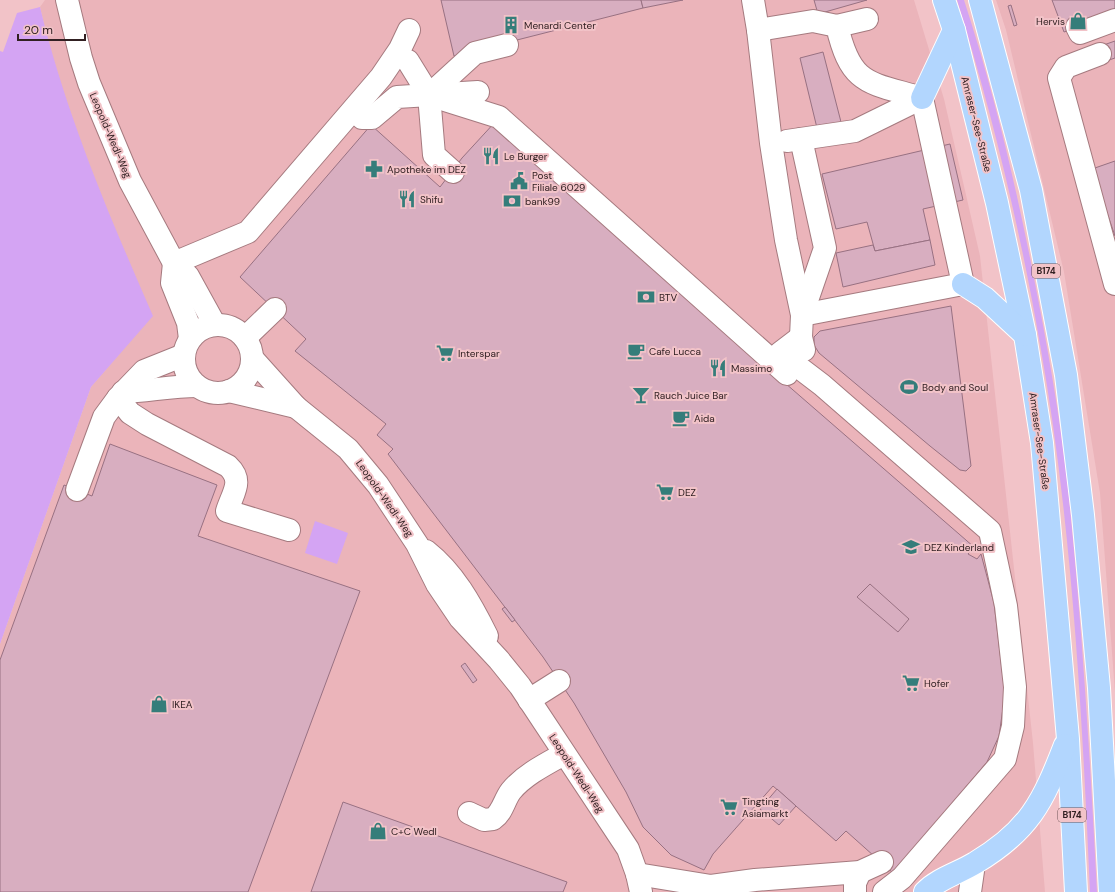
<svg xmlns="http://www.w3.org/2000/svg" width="1115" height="892" font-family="'DM Sans',sans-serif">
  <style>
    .built { fill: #ebb4ba }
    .green { fill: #d4a4f3 }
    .building { fill: #d8aec0; stroke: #987182 }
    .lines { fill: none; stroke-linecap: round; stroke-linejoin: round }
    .minor-casing { stroke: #a57a7f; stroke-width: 24 }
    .major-casing { stroke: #fff; stroke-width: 24 }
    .minor { stroke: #fff; stroke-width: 22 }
    .major { stroke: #b2d6fe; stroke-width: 22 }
    .labels { text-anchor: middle; stroke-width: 4; stroke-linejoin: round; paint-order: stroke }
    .shield { fill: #f2c3c8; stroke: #6b5154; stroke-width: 1 }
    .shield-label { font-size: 9px; font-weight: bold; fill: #312022 }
    .poi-label { font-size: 10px; fill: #312022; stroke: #f2c3c8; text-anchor: start }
    .street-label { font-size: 10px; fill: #312022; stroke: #f2c3c8 }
  </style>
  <rect width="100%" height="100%" fill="#f2c3c8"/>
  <!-- built -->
  <g class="built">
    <path d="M45,0H914L944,99L980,256L1033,743L1045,892H0V644L91,387L152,316L106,209L69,111L52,57L40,7Z"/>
    <path d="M996,0H1115V692L1100,493L1064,272L1006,30Z"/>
  </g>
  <!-- green -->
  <g class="green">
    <path d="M957,0H964C993,89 1015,181 1033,273C1047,344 1060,416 1068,488C1082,623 1090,757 1097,892H1090C1082,711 1072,523 1040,344C1020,228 992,113 957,0Z"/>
    <path d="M40,7C66,115 109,215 153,316L91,387L0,644V51L3,52L17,13Z"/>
    <path d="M315,521L348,533L337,564L305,553Z"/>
  </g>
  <!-- building -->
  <g class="building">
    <path d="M441,0H641L643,8L454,56Z"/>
    <path d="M641,0H683L643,8Z"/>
    <path d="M814,0H867L818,14Z"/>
    <path d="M1052,0H1115V14L1064,32Z"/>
    <path d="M1011,5L1017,25L1014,26L1008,6Z"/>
    <path d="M1115,41V58L1103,62L1098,47Z"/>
    <path d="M823,52L841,122L817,128L800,58Z"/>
    <path d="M496,121L785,383L974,547L968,554L977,559L981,554L994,603L1005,694L999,736L987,762L893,873L846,831L836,841L773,786L713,854L704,870L671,855L643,827L626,792L574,703L543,657L388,454L393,449L377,435L386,424L295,351L306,339L240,277L371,125L440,187L462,158Z"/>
    <path d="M950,144L963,200L923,209L930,240L875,251L867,222L836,229L822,174Z"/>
    <path d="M1115,161V236L1092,169Z"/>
    <path d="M930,240L935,265L843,287L836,253L873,245L875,251Z"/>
    <path d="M951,306L971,466L966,471L960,470L930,446L819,353L814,345V337L820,331Z"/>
    <path d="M110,444L217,485L198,536L360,591L248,892H0V660L64,485L92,496Z"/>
    <path d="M870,584L909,619L898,632L857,597Z"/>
    <path d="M505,607L515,620L512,622L502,609Z"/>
    <path d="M465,663L477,680L473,683L461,666Z"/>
    <path d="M777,789L796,806L779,825L760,809Z"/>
    <path d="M343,802L567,882L563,892H311Z"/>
  </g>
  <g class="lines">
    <!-- minor casing -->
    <g class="minor-casing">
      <g id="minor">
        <path d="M67,0L81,58L89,83L130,181L174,263L188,276L215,325"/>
        <path d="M753,0L758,30L771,143L786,240L802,315L801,337L804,350"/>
        <path d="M837,26L867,19"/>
        <path d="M1077,27L1080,33L1115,20"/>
        <path d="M758,30L813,21L837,26C851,86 868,82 922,98"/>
        <path d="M507,45L475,53L429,95L499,117L787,374"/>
        <path d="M1100,54L1066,67L1059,78L1115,284"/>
        <path d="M408,61L429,95L434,155L453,172"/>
        <path d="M362,118H372L397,97L478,92"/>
        <path d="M801,139L825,248L802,315"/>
        <path d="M787,141L855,131L922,98"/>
        <path d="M174,263L248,232L381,77L400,49L409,30"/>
        <path d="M174,263L172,283L188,323L190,339"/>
        <path d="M802,315L963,284L922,98"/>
        <circle cx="218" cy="359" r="34"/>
        <path d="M801,337L780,353L822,385L990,531L1006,606L1015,687L1013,726L1005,759L902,878L884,892"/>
        <path d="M245,338L275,309"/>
        <path d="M252,358L296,407L348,449L378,485L417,544L437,584L460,618L499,660L520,686L628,849L637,874L641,892"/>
        <path d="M229,391L296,407"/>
        <path d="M123,392C148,391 172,386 197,386"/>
        <path d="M118,398L130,413L147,424L228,466C244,481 233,492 227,511L289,530"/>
        <path d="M77,490L104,417L118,398L144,371L184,355"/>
        <path d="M426,551C454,573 471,604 487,636"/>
        <path d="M529,700L559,681"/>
        <path d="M469,813L484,820L493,819C503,812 504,800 511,791C524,775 546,764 564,754"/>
        <path d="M637,874L711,886"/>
        <path d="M696,892L711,886L755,880L860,872L882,862"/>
        <path d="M855,892V883L860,872"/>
        <path d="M970,892L974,864"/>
      </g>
    </g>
    <!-- major casing -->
    <g class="major-casing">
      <g id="major">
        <path d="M944,0L954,30L997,203L1025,335L1042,443L1068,739L1076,892"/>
        <path d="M980,0L1031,190L1066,375L1083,515L1099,688L1110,892"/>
        <path d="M922,98L954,30"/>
        <path d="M963,284L985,298L1025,335"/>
        <path d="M925,892C939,878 959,873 975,863C1029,831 1043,802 1065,745"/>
      </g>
    </g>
    <!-- minor -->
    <use href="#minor" class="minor"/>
    <!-- major -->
    <use href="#major" class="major"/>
  </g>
  <!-- icons -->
  <defs>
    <g id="shop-bare" transform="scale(1.38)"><path d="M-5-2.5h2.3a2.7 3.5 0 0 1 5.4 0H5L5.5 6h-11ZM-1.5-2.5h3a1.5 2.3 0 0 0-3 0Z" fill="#357d7a" stroke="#f2c3c8" stroke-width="2.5" paint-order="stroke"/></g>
    <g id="building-bare" transform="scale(1.38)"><path d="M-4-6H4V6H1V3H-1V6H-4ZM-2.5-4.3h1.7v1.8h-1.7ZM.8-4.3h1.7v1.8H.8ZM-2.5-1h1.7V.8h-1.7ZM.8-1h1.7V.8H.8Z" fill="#357d7a" stroke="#f2c3c8" stroke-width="2.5" paint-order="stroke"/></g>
    <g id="restaurant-bare" transform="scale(1.38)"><path d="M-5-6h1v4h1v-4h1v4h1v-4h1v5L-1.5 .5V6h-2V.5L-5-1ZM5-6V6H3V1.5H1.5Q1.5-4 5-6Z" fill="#357d7a" stroke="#f2c3c8" stroke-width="2.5" paint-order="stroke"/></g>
    <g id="pharmacy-bare" transform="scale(1.38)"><path d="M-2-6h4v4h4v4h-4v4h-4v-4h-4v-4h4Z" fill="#357d7a" stroke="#f2c3c8" stroke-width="2.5" paint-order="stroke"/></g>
    <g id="civic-bare" transform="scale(1.38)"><path d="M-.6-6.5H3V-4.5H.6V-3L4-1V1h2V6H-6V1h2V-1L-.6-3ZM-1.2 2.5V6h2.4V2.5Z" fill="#357d7a" stroke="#f2c3c8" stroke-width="2.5" paint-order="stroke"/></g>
    <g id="bank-bare" transform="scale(1.38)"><path d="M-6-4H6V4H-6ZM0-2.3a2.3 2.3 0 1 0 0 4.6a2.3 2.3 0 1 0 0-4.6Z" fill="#357d7a" stroke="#f2c3c8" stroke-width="2.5" paint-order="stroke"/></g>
    <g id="cafe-bare" transform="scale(1.38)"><path d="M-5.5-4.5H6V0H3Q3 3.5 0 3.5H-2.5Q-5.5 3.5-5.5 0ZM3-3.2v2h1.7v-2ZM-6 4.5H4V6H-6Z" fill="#357d7a" stroke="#f2c3c8" stroke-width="2.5" paint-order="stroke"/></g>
    <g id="supermarket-bare" transform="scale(1.38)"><path d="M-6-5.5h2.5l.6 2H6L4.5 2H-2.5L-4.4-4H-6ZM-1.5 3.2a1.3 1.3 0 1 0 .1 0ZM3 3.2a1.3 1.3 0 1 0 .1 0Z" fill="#357d7a" stroke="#f2c3c8" stroke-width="2.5" paint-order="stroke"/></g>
    <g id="stadium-bare" transform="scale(1.38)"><path d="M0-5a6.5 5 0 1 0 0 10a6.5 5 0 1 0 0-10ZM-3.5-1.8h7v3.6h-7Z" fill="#357d7a" stroke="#f2c3c8" stroke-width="2.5" paint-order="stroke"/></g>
    <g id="bar-bare" transform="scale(1.38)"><path d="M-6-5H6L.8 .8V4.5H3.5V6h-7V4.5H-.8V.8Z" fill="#357d7a" stroke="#f2c3c8" stroke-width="2.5" paint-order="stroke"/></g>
    <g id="school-bare" transform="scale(1.38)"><path d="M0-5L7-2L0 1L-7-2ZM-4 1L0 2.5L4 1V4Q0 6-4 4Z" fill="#357d7a" stroke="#f2c3c8" stroke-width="2.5" paint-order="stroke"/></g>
  </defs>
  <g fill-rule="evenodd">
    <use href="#shop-bare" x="1078" y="21"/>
    <use href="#building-bare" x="511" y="25"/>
    <use href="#restaurant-bare" x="491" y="156"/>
    <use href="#pharmacy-bare" x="374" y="169"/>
    <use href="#civic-bare" x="519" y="181"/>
    <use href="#restaurant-bare" x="407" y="199"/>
    <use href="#bank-bare" x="512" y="201"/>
    <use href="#bank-bare" x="646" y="297"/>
    <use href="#cafe-bare" x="636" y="351"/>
    <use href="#supermarket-bare" x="445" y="353"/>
    <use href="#restaurant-bare" x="718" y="368"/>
    <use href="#stadium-bare" x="909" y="387"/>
    <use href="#bar-bare" x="641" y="395"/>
    <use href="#cafe-bare" x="681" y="418"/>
    <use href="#supermarket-bare" x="665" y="492"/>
    <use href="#school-bare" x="911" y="547"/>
    <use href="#supermarket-bare" x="911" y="683"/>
    <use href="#shop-bare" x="159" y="704"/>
    <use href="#supermarket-bare" x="729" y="807"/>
    <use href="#shop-bare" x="378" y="831"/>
  </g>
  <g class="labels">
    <!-- shield labels -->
    <g class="shield">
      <rect x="1032" y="264" width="28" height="14" rx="3"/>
      <rect x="1058" y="808" width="28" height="14" rx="3"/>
    </g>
    <g class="shield-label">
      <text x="1046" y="274">B174</text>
      <text x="1072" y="818">B174</text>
    </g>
    <!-- poi labels -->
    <g class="poi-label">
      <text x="1065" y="25" text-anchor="end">Hervis</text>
      <text x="524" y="29">Menardi Center</text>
      <text x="504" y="160">Le Burger</text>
      <text x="387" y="173">Apotheke im DEZ</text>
      <text x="532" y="179">Post<tspan x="532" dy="12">Filiale 6029</tspan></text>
      <text x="420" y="203">Shifu</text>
      <text x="525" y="205">bank99</text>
      <text x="659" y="301">BTV</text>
      <text x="649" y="355">Cafe Lucca</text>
      <text x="458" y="357">Interspar</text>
      <text x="731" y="372">Massimo</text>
      <text x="922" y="391">Body and Soul</text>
      <text x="654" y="399">Rauch Juice Bar</text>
      <text x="694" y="422">Aida</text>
      <text x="678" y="496">DEZ</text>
      <text x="924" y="551">DEZ Kinderland</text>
      <text x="924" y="687">Hofer</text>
      <text x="172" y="708">IKEA</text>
      <text x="742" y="805">Tingting<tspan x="742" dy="12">Asiamarkt</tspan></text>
      <text x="391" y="835">C+C Wedl</text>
    </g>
    <!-- street labels -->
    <g class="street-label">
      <text transform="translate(977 124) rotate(76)" y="4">Amraser-See-Straße</text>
      <text transform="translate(111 135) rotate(67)" y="4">Leopold-Wedl-Weg</text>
      <text transform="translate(1040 441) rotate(82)" y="4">Amraser-See-Straße</text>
      <text transform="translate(385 498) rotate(55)" y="4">Leopold-Wedl-Weg</text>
      <text transform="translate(577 773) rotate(57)" y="4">Leopold-Wedl-Weg</text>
    </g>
  </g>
  <!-- scale -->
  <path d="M18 34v6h67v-6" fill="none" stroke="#312022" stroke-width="2"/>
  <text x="24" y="34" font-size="12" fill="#312022" stroke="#f2c3c8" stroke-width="3" paint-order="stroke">20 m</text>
</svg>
